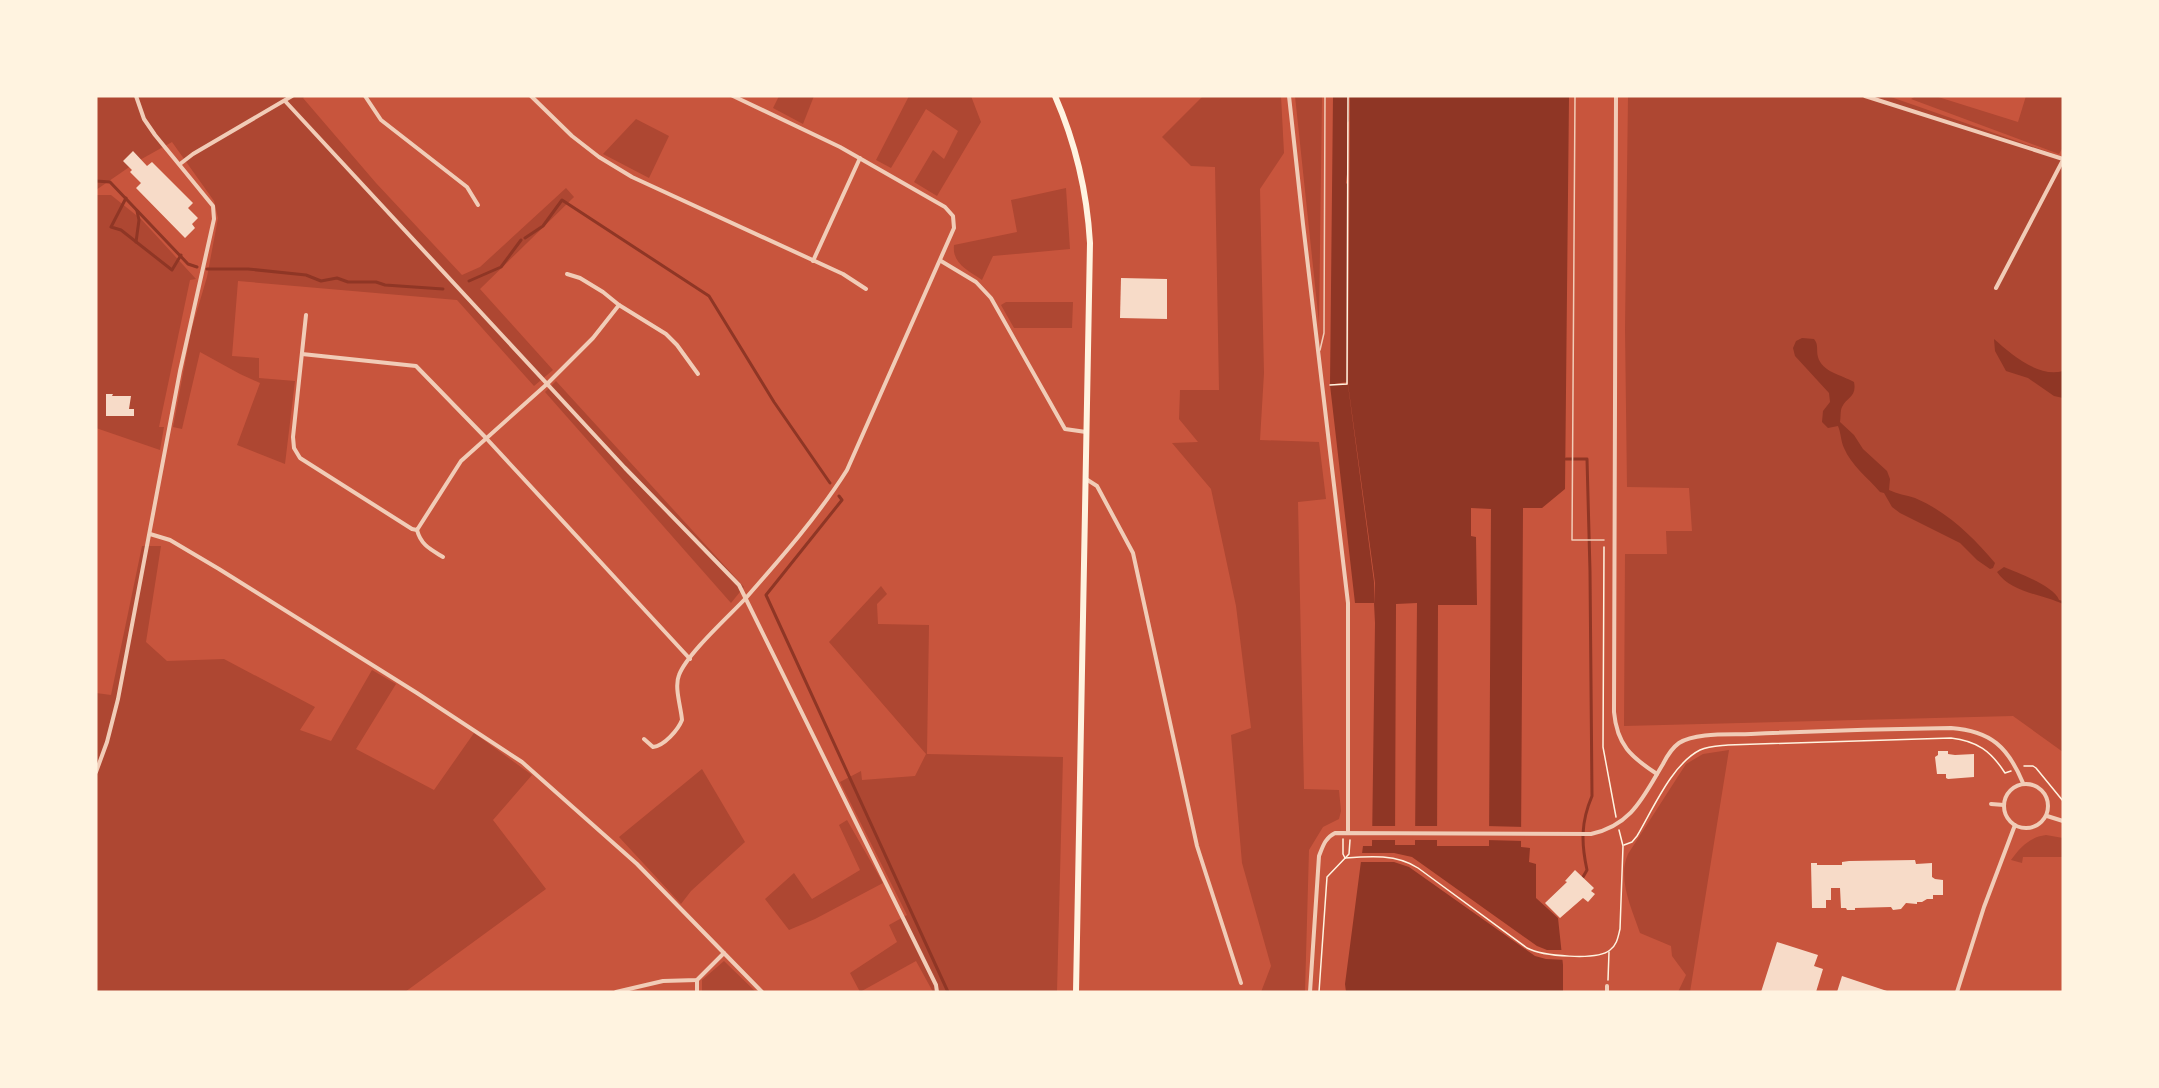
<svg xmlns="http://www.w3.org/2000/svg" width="2159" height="1088" font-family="Manrope,sans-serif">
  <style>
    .green { fill: #ae4732 }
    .water { fill: #8f3625; fill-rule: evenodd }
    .pier { fill: #c8553d }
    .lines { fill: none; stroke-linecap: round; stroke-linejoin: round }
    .stream { stroke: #8f3625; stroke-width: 3 }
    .building { fill: #f7dbc8 }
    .path { stroke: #fff3e0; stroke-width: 1.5 }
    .service { stroke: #f1ccb7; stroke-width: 1.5 }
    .minor { stroke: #f1ccb7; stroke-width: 4 }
    .primary { stroke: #fff3e0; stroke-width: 6 }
  </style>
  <rect width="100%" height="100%" fill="#c8553d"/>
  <!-- green -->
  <g class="green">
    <path d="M96,96H305L303,98L376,183L462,275L480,267L566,188L574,197L480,289L553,370L534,386L457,300L238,281L232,356L259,358V378L295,381L285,464L237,445L260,383L240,374L200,352L182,429L173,427L191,331L207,277L218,218L214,201L172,142L138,161L96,190Z"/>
    <path d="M779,96H814L803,124L773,108Z"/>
    <path d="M909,96H971L981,122L937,196L914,182L933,150L944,159L958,131L926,109L891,168L876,160Z"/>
    <path d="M1203,96H1281L1284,153L1260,189L1264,373L1260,440L1319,442L1326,499L1298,502L1304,789L1339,790L1341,811L1339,819L1323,827L1309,850L1305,992H1261L1271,966L1242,863L1231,735L1251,728L1236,606L1211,489L1172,443L1198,442L1179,419L1180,390H1219L1215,167L1191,166L1162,137Z"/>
    <path d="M1295,96H1322L1319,323Z"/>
    <path d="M1628,96H1888L2063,157V752L2013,716L1624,726L1625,554H1667L1666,531H1692L1689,488L1627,487L1625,329Z"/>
    <path d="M1916,96H1935L2018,122L2026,96H2063V147L2059,154L1911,99Z"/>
    <path d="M636,119L669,136L649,178L603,154Z"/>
    <path d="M1066,188L1070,249L993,256L982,280C968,270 952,264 954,245L1017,232L1011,200Z"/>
    <path d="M96,195H111L141,219L196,279L190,280L159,427H164L160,450L96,428Z"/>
    <path d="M1006,302H1073L1072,328H1014L1001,305Z"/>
    <path d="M556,381L744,587L731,603L545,392Z"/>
    <path d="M142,546H161L146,642L167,661L224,659L315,707L300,730L331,741L372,670L396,684L356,749L434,790L474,733L532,775L493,820L546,889L405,992H96V693L111,695Z"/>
    <path d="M881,586L887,594L877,604L878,624L929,625L927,754L1063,757L1057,992H933L916,961L860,992L850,973L897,942L889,925L907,915L840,782L861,771L862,780L915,776L926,754L829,642Z"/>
    <path d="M1729,750L1690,992H1678L1686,975L1672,956L1671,946L1640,933C1632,909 1617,879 1628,854L1686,764L1703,754Z"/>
    <path d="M702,769L745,842L691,891L681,904L619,837Z"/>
    <path d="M847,820L883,883L815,919L789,930L765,899L794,873L812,899L860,870L839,825Z"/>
    <path d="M2046,835L2063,838V857H2023L2022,863L2011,860C2020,847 2030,837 2046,835Z"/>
    <path d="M724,961L756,992H702V980Z"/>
  </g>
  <!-- water -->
  <g class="water">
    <path d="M1333,96H1569L1565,489L1542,508H1523L1521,847L1530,848L1529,862L1536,864V898L1558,918L1563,965V992H1346L1345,984L1363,846H1372L1375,623L1374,603H1355L1330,385ZM1471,508L1491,509L1489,846H1437L1438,605H1477L1476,537L1471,536ZM1417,603L1415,845H1395L1396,604Z"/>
    <path d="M1802,338L1814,339C1819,345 1816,350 1818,357C1822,372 1842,375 1854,382C1857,397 1847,397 1842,407C1840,411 1841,417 1840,422L1854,435L1863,449L1887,471L1890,479L1889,490C1897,494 1906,495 1915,498C1948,512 1973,537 1995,563L1993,568L1990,569L1977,560L1960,543L1900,513L1892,507L1884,493L1880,492C1868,478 1851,465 1844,448C1841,442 1841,433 1838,426L1828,428L1822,422L1823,411L1830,402L1829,393L1795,356L1793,348L1796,341Z"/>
    <path d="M1994,339C2011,354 2038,378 2063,371V398L2054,396L2028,378L2006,371L1995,351Z"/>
    <path d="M2004,567C2018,573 2054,586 2059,600L2063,601V604C2044,595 2010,592 1997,572Z"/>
  </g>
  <!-- pier -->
  <g class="pier">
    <path d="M1349,96H1350L1348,384L1375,583V605L1374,582L1348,385H1328L1347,382L1348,185L1346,183L1348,165L1347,163L1348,161L1347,123L1349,121Z"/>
    <rect x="1370" y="826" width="27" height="14"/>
    <path d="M1413,826H1439V840H1412Z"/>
    <path d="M1486,826L1525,827L1524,841L1486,840Z"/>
    <path d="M1359,853H1394L1412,857L1537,946L1547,950H1565L1566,960L1546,959L1535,956L1409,867L1394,862H1357Z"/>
  </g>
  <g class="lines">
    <!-- stream -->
    <g class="stream">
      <path d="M96,181L110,182L188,264L197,267"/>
      <path d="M126,198L111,227L121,230L172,270L181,255"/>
      <path d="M525,238L543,226L562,200L709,296L774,402L830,483"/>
      <path d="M136,242L139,220L137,211"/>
      <path d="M207,269H248L306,275L321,281L337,278L348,282H376L385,285L443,289"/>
      <path d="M469,281L501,267L521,240"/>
      <path d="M1566,459H1587L1590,571L1592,796C1581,822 1581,842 1587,870L1583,877"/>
      <path d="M839,496L842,500L766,595L948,992"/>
    </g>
  </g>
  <!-- building -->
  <g class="building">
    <path d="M133,151L147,166L152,162L193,203L188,208L198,218L192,224L195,228L185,238L136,188L141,183L130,172L132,170L123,161Z"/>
    <path d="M1121,278L1167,279V319L1120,318Z"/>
    <path d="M106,394H113L112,396H131L129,409H134V416H106Z"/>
    <path d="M1938,751H1948V754L1955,755L1974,754V777L1948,779L1946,778V774H1937L1935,757L1938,755Z"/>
    <path d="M1915,860L1916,864L1932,863V877L1935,879L1943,880V895H1933V899H1927L1922,902H1917V904L1906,903L1901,909L1893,910L1891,907L1855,908V910H1847L1846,908H1841L1840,888H1831V900H1826V908H1812L1811,863H1817V865H1842V862L1849,861Z"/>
    <path d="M1575,870L1594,888L1591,891L1595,894L1588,902L1583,898L1560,918L1545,903L1567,882L1565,881Z"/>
    <path d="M1777,942L1818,955L1814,966L1823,969L1816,992H1761Z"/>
    <path d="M1842,976L1890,992H1837Z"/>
  </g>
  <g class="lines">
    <!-- path -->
    <g class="path">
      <path d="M1330,385L1347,384L1348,96"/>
      <path d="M1604,547L1603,747L1616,817"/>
      <path d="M2024,766H2033L2036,768L2063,801"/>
      <path d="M1343,839V854L1345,858"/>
      <path d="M1624,845L1632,842L1637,836C1653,809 1672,764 1700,750C1709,746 1719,746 1728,745L1951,738C1977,741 1991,751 2005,773L2011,771"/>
      <path d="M1345,858C1370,856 1397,854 1418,868L1527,948C1542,956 1597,961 1610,950C1617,945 1618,937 1620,929L1623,846L1619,830"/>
      <path d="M1608,980L1609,952"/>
      <path d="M1319,992L1327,877L1349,854L1350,840"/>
    </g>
    <!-- service -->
    <g class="service">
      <path d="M1575,96L1572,540H1604"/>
      <path d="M1320,350L1324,333L1325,96"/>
    </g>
    <!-- minor -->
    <g class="minor">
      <path d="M365,96L381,120L467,187L478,205"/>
      <path d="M531,96L572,136L599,157L632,177L843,274L866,289"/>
      <path d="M1289,96L1303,224L1348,603V833"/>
      <path d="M1616,96L1614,712C1617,745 1631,757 1657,774"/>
      <path d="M1865,96L2063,159"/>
      <path d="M285,101L625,468L739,585L936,985L937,992"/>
      <path d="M180,164L193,154L292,96"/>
      <path d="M813,261L860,158"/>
      <path d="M941,261L976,282L991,298L1065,429L1086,432"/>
      <path d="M567,274L580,278L603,292L619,305L666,334L677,345L698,374"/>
      <path d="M1996,288L2063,160"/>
      <path d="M306,315L293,437L294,448L300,458L412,529L417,530L461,461L547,384L593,338L619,305"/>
      <path d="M302,354L416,366L486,438L690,659"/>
      <path d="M1086,479L1097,486L1133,553L1197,846L1241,983"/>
      <path d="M417,530C421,545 430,549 443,557"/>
      <path d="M150,534L170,540L219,569L417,693L522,762L637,864L762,992"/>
      <path d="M644,739L653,747C664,746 678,730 682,720C681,707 674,687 679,675C687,654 728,617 745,599C781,558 818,516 847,470L954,228L953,216L945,207L840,147L733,96"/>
      <path d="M96,772L107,742L118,699L180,371L214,219L213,206L155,135L144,119L136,96"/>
      <circle cx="2026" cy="806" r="22"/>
      <path d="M1991,804L2004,805"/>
      <path d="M2047,816L2063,821"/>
      <path d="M616,992L663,981L697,980L724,953"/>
      <path d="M697,992V980"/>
      <path d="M1310,992L1319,856C1323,846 1325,838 1335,833L1591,834C1632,825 1643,797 1663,764C1667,756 1672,748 1679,743C1696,732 1731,735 1751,734C1818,731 1885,729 1951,728C1991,731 2008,747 2023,783"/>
      <path d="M1607,992V986"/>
      <path d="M1957,992L1984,907L2015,825"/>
    </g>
    <!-- primary -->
    <path class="primary" d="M1055,96C1076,144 1087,191 1090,243L1076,992"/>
  </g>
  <!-- border -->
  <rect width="2159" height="1088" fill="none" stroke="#fff3e0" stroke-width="195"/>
</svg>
